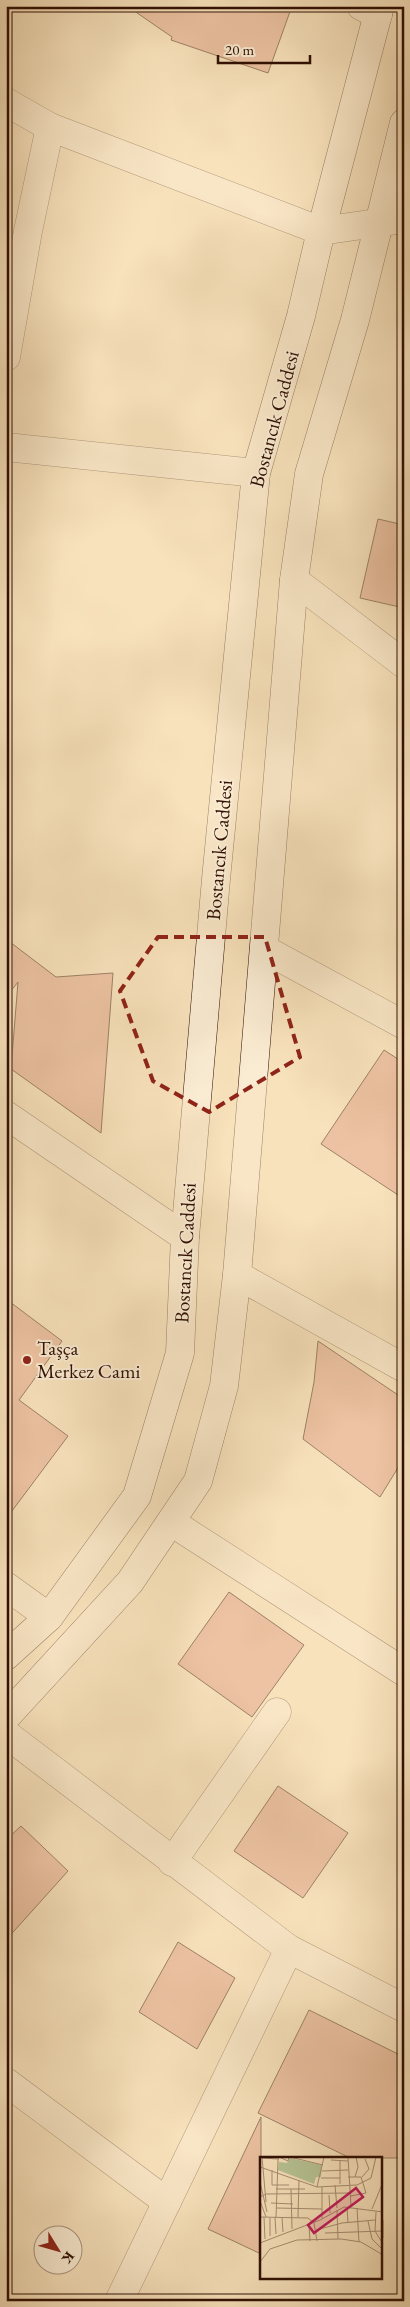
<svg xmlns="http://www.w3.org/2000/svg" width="410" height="2307" font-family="'EB Garamond',serif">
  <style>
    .building { fill: #df9d85; stroke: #2f0e02 }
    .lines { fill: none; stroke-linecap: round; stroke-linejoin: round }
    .minor-casing { stroke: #614330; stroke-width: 29 }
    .tertiary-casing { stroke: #614330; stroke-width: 29 }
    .secondary-casing { stroke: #2f0e02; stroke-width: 29 }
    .minor { stroke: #faecd3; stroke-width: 28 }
    .tertiary { stroke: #faecd3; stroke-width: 28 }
    .secondary { stroke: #faecd3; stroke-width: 28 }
    .marked { fill: none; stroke: #8f2418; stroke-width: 4; stroke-dasharray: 10 6; stroke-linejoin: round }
    .poi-dot { fill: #8f2418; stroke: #faecd3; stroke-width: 2 }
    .labels { text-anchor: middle; stroke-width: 4; stroke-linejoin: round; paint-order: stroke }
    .street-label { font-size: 20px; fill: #2f0e02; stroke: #faecd3 }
    .poi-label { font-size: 20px; fill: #2f0e02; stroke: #faecd3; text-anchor: start }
    .inset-road { fill: none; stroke: #a88d72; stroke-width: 1 }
    .view { fill: #c2185b; fill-opacity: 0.15; stroke: #c2185b; stroke-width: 2.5 }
    .inset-edge { fill: none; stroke: #2f0e02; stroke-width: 2.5 }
  </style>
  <rect width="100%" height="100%" fill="#f8e2bc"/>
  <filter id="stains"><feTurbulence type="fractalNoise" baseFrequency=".004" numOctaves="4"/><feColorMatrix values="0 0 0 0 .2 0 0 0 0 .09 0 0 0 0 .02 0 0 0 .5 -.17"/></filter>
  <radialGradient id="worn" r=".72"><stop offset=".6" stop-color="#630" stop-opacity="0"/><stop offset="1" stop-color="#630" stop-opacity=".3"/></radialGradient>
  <!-- building -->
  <g class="building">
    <path d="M127,6H292L268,73L171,40L172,37Z"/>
    <path d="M378,519L404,525V608L360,598Z"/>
    <path d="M6,939L56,977L113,973L101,1133L11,1069L18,982L6,997Z"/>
    <path d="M384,1050L404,1063V1199L321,1144Z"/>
    <path d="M6,1299L62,1341L19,1400L68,1436L6,1519Z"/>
    <path d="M318,1341L404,1399V1458L380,1497L303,1439L314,1382Z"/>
    <path d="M229,1592L304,1645L252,1717L178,1664Z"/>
    <path d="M278,1786L348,1833L303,1898L234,1851Z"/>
    <path d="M21,1826L68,1871L6,1940V1840Z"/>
    <path d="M178,1942L235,1978L197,2049L139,2012Z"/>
    <path d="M309,2010L404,2057V2158H350L258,2113Z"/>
    <path d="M261,2117V2254L208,2229Z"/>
  </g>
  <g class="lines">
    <!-- minor casing -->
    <g class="minor-casing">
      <g id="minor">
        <path d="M361,6L378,15"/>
        <path d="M6,357L28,231L50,127"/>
        <path d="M6,447L256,473"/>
        <path d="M294,580L404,664"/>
        <path d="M264,949L404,1025"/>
        <path d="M6,1115L185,1237"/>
        <path d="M237,1275L404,1368"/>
        <path d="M171,1522L404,1672"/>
        <path d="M6,1586L49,1617"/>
        <path d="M172,1862L277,1712"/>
        <path d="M6,2082L167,2202"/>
        <path d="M119,2301L289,1949"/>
      </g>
    </g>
    <!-- tertiary casing -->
    <g class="tertiary-casing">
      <g id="tertiary">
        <path d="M6,102L50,127L321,231L404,219"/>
        <path d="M6,1734L289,1949L404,2008"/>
      </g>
    </g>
    <!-- secondary casing -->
    <g class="secondary-casing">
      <g id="secondary">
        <path d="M6,1656L49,1617L137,1496L180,1353L185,1237L216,879L256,473L301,316L321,231L380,6"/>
        <path d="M6,1717L130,1582L198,1481L224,1386L237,1275L294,580L309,474L355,320L404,123"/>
      </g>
    </g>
    <!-- minor -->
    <use href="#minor" class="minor"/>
    <!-- tertiary -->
    <use href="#tertiary" class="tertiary"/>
    <!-- secondary -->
    <use href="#secondary" class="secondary"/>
  </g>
  <!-- marked area -->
  <path d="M0 0H410V2307H0ZM158,937H265L300,1057L209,1112L153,1081L120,991Z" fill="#f8e2bc" fill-opacity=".55" fill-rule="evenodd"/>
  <path class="marked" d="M158,937H265L300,1057L209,1112L153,1081L120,991Z"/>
  <!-- markers -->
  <circle class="poi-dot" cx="27" cy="1360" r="5"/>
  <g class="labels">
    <!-- street labels -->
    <g class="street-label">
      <text transform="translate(274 419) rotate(-75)" y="7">Bostancık Caddesi</text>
      <text transform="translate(219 850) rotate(-85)" y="7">Bostancık Caddesi</text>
      <text transform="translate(185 1253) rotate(-87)" y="7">Bostancık Caddesi</text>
    </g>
    <!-- poi labels -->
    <g class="poi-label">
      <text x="37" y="1355">Taşça<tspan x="37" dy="23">Merkez Cami</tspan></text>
    </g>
  </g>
  <!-- overview -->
  <g transform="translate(260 2157)">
    <rect width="122" height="122" fill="#f8e2bc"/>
    <path d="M30,1L62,8L61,20H56L54,27L18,13L19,5L27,6Z" fill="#b7c495"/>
    <path class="inset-road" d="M2,0L6,45M30,0L63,8M88,0L91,49M2,1L18,2M71,3L88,4M0,10L57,30L97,28L111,21L116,0M12,13V28H29M62,14L88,13M88,20H101L106,36L91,39M95,20L98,10L96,0M102,20L109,12L105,2M61,21H80M0,25L7,55M80,27V3M75,28L77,51M57,30L64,0M16,32H45M31,32L32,72M69,38L70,56M0,40L6,37L90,36M0,44L6,60M11,46L33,47M87,50L88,66M16,51L62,52M97,51L99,85M112,52L123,25M77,53L78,82M116,55L115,74L123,87M0,60L48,61L54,66L57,84M4,60L5,82M22,60L23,75M38,60L39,23M10,61V79M15,61L16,77M16,61L18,3L19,0L28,4L29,0M62,61V30M123,63V81M108,64L112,82L122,92M49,68L50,84M56,73L82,66L115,63M65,76L123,74M0,86L60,63L84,50L123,55M0,105L10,92L37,83L81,82L101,85L123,98"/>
    <path class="view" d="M96,31L103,40L54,76L48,68Z"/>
    <rect width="122" height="122" class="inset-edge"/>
  </g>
  <!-- margin -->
  <rect width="410" height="2307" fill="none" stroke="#f8e2bc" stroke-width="25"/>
  <rect x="8" y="8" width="395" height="2292" fill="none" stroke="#2f0e02" stroke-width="2.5"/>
  <rect x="12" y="12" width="385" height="2282" fill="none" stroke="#2f0e02"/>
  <!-- north arrow -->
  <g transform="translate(58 2250) rotate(127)"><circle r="24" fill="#faecd3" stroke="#a9937f"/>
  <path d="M0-4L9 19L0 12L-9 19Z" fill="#8f2418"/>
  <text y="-8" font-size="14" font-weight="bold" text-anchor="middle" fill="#2f0e02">K</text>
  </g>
  <!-- scale -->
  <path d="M218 55v8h92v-8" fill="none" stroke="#2f0e02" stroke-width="2.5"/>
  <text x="225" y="55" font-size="15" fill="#2f0e02" stroke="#faecd3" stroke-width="4" paint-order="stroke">20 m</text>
  <rect width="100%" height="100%" filter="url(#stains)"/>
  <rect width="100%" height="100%" fill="url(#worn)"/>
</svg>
